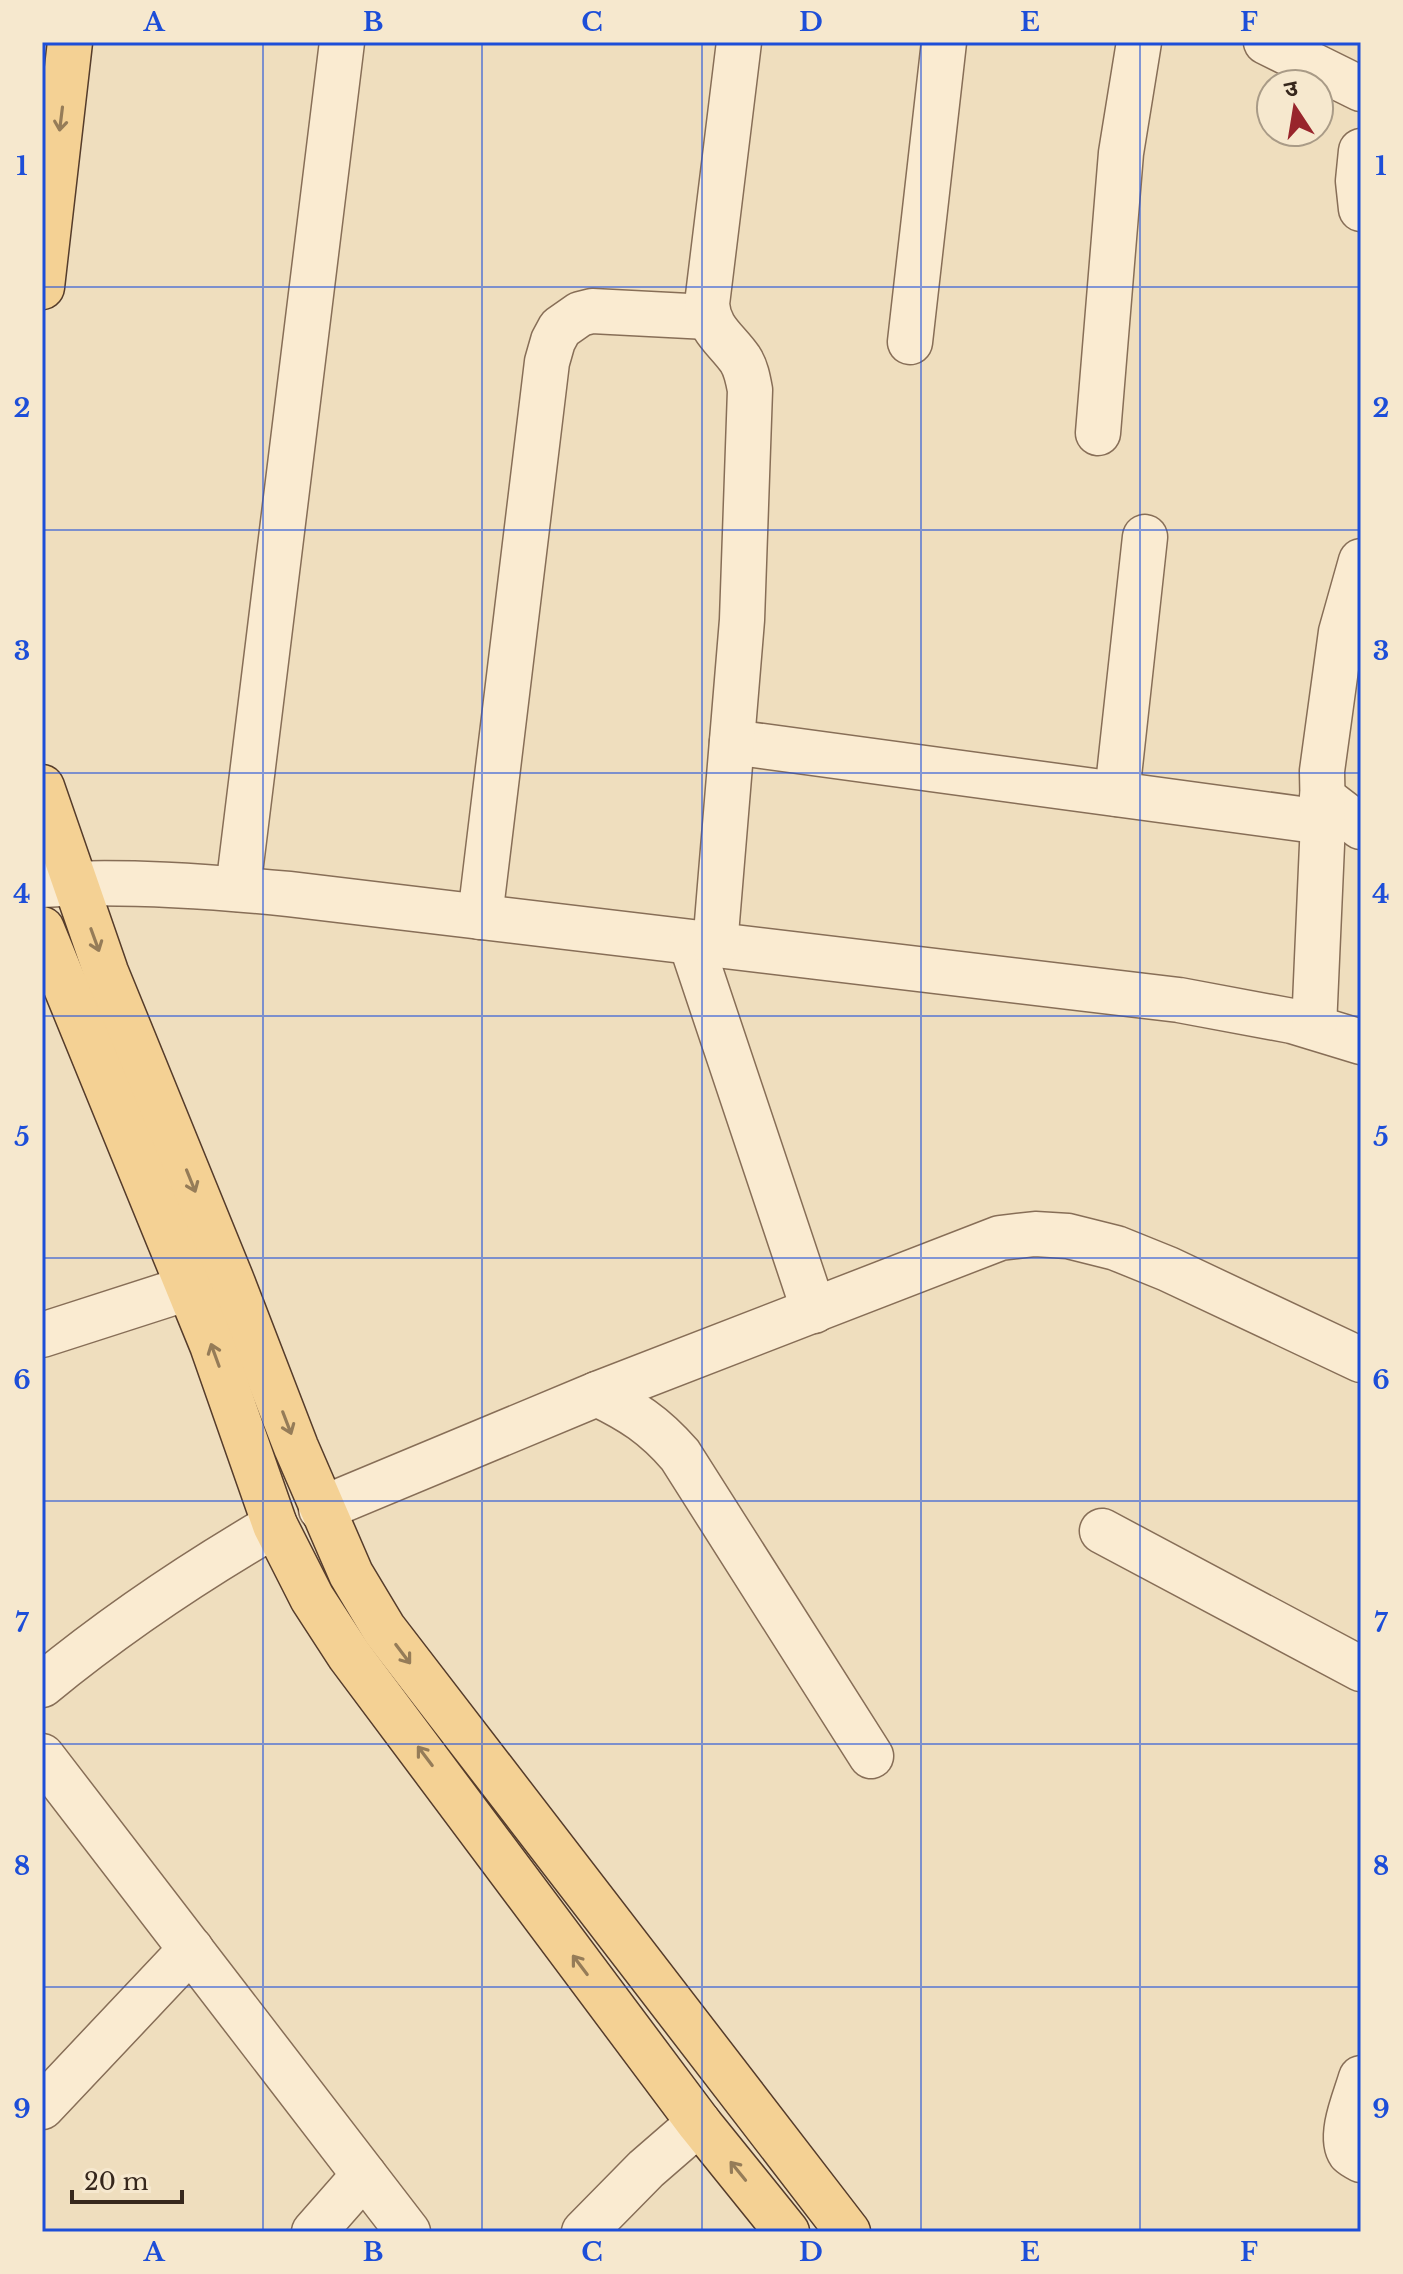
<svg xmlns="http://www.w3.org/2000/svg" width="1403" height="2274" font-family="'Libre Baskerville','Noto Sans Devanagari',serif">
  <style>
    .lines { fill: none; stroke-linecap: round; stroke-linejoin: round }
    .minor-casing { stroke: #876e57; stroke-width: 47 }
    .major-casing { stroke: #553c2b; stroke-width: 47 }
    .minor { stroke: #faebd1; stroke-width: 44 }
    .major { stroke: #f4d194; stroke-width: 44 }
    .oneway { stroke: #957c58 }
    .grid { fill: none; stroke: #1d4ed8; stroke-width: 2; stroke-opacity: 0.55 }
    .neatline { fill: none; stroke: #1d4ed8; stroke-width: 3 }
    .grid-label { font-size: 26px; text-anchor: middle; font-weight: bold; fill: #1d4ed8 }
  </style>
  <rect width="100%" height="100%" fill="#efdebe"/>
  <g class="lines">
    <!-- minor casing -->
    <g class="minor-casing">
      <g id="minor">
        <path d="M1266,42L1361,89"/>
        <path d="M1361,151L1358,181L1361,209"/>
        <path d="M910,342L944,42"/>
        <path d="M1098,433L1121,153L1139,42"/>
        <path d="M732,742L1323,822"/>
        <path d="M1117,794L1145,537"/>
        <path d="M1322,797L1361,827"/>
        <path d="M42,885C123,880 208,886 289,894L1179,1000L1292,1021L1361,1042"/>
        <path d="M238,889L342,42"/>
        <path d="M480,917L547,362L553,341L560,328L580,314L592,311L708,317"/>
        <path d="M691,943L814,1311"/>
        <path d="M715,946L742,620L750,390C748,379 746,368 740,359C726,339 709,330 707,304L739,42"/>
        <path d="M1314,1027L1323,822L1322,771L1341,632L1361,561"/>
        <path d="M42,1335L188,1288"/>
        <path d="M597,1394C632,1411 654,1425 680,1455L871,1756"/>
        <path d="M321,1509L597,1394L1000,1238L1035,1234L1068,1236L1116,1248L1168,1269L1361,1360"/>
        <path d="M1102,1531L1361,1669"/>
        <path d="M42,1685C115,1625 194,1572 275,1525"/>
        <path d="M42,1756L408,2232"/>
        <path d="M1361,2078C1356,2096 1338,2136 1350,2153C1353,2156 1357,2158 1361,2160"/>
        <path d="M42,2107L191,1949"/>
        <path d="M314,2232L364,2175"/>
        <path d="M584,2232L646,2169L699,2123"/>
      </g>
    </g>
    <!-- major casing -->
    <g class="major-casing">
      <g id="major">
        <path d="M42,287L70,42"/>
        <path d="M42,787L106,972L232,1281L296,1447L351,1574L384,1629L848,2232"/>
        <path d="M42,929L212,1345L275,1525L312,1598L349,1655L699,2123L787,2232"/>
      </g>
    </g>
    <!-- minor -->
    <use href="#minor" class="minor"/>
    <!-- major -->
    <use href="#major" class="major"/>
  </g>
  <!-- one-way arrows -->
  <defs><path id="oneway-shaft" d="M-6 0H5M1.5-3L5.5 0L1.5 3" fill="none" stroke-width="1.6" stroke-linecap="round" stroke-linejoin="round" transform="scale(2)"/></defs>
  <g class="oneway">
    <use href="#oneway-shaft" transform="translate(61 119) rotate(97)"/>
    <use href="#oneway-shaft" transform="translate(95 940) rotate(70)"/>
    <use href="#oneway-shaft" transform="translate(191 1181) rotate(68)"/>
    <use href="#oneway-shaft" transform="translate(215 1355) rotate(-110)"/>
    <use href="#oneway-shaft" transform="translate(287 1423) rotate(69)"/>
    <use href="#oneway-shaft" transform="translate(403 1654) rotate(53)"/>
    <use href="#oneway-shaft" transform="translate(425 1756) rotate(-127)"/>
    <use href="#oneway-shaft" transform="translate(580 1965) rotate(-127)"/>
    <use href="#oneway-shaft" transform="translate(738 2171) rotate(-129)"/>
  </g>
  <!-- grid -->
  <path class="grid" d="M263,42V2232M482,42V2232M702,42V2232M921,42V2232M1140,42V2232M42,287H1361M42,530H1361M42,773H1361M42,1016H1361M42,1258H1361M42,1501H1361M42,1744H1361M42,1987H1361"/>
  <!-- border -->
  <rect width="1403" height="2274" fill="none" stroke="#f6e8ce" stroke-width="88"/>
  <!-- north arrow -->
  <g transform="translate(1295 108) rotate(348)"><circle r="38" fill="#f6e8ce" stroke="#a99b87" stroke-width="2"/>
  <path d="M0-6L14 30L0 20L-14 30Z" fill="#98252c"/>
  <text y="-12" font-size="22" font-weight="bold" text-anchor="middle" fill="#36271c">उ</text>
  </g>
  <!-- scale -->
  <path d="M72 2190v12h110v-12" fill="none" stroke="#36271c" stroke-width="4"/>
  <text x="84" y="2190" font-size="24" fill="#36271c" stroke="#f6e8ce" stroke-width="6" paint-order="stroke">20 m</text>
  <rect x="44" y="44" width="1315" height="2186" class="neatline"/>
  <g class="grid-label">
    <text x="154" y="31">A</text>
    <text x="373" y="31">B</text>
    <text x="592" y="31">C</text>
    <text x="811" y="31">D</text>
    <text x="1030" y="31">E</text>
    <text x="1249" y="31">F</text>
    <text x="22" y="175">1</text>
    <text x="1381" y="175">1</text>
    <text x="22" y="417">2</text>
    <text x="1381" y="417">2</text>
    <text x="22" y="660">3</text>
    <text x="1381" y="660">3</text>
    <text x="22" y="903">4</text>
    <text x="1381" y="903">4</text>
    <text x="22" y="1146">5</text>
    <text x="1381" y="1146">5</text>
    <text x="22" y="1389">6</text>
    <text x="1381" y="1389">6</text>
    <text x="22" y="1632">7</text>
    <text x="1381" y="1632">7</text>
    <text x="22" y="1875">8</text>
    <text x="1381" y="1875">8</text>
    <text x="22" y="2118">9</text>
    <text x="1381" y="2118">9</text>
    <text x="154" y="2261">A</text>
    <text x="373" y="2261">B</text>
    <text x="592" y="2261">C</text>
    <text x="811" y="2261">D</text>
    <text x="1030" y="2261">E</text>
    <text x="1249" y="2261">F</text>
  </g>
</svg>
